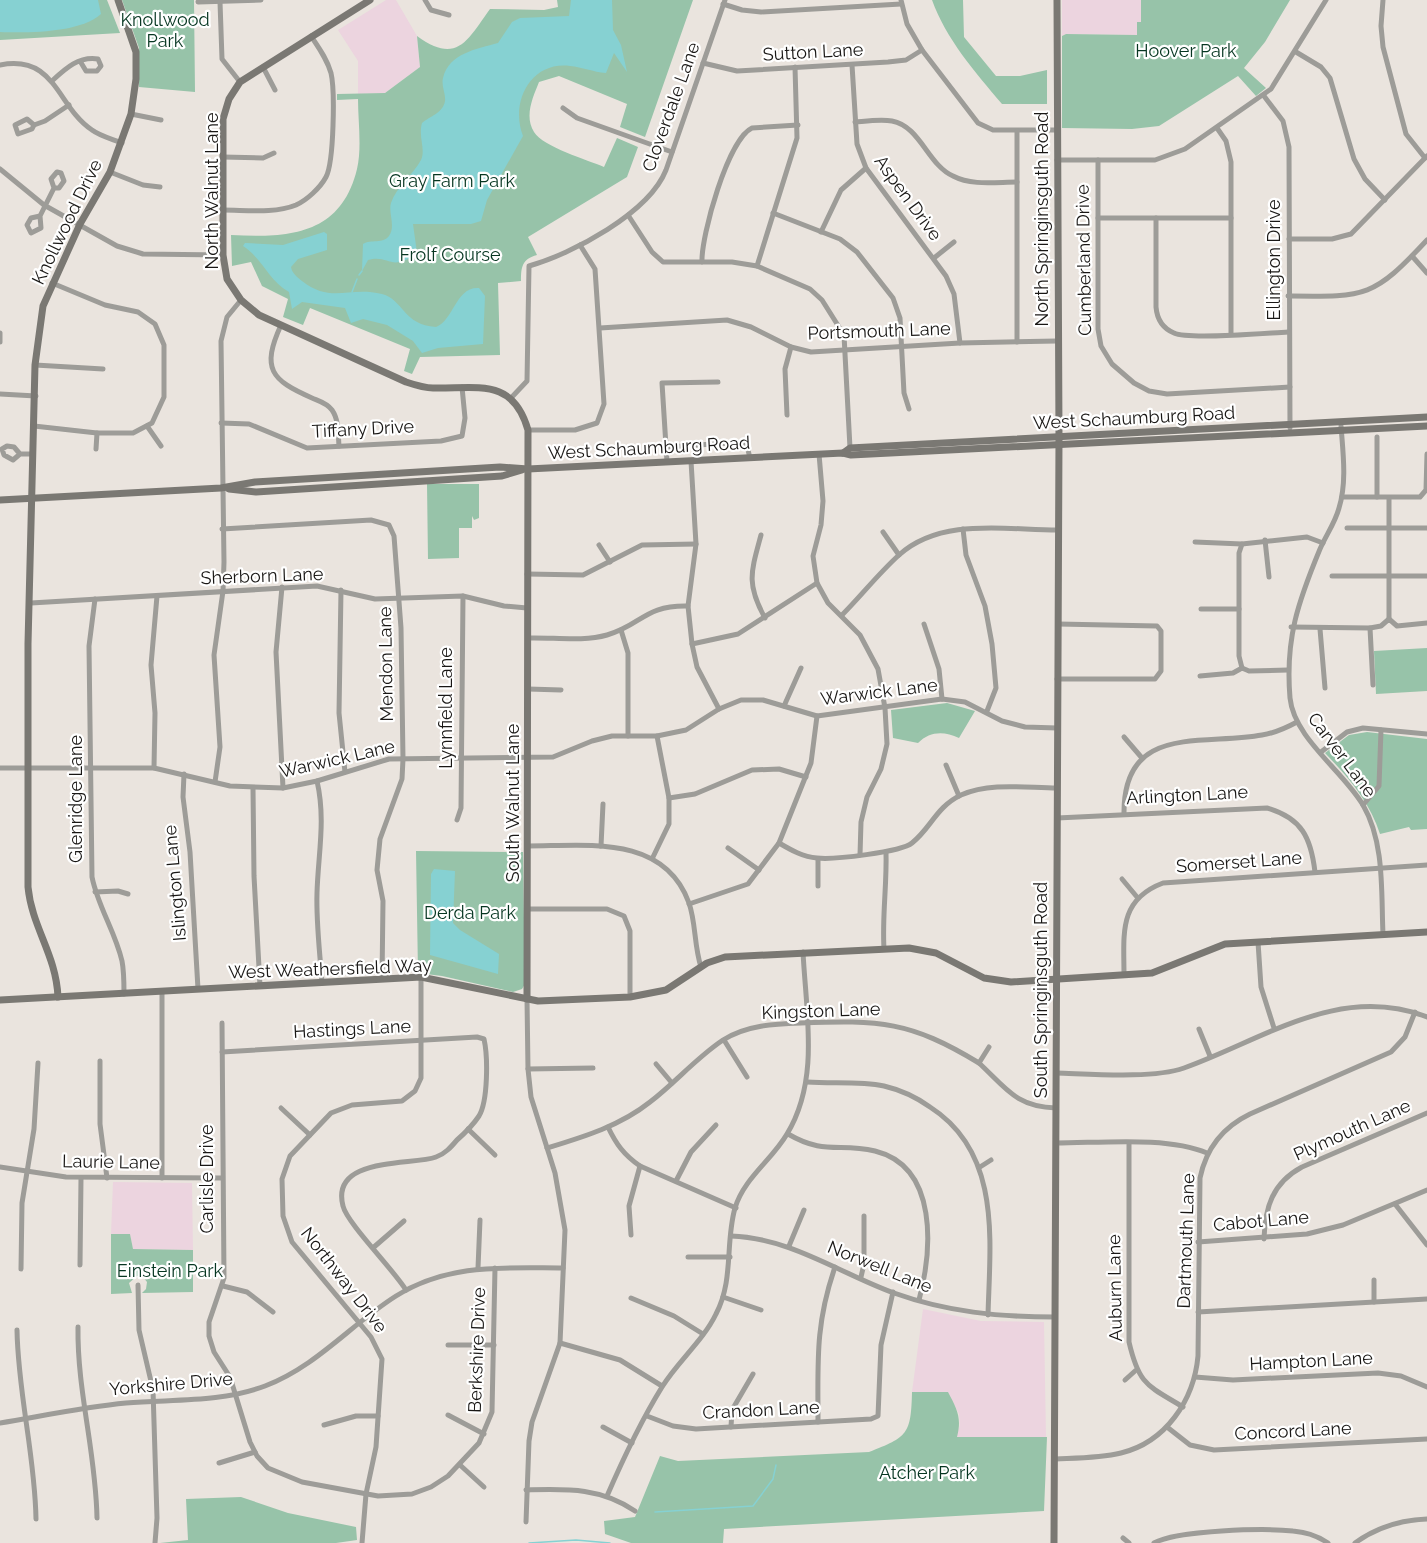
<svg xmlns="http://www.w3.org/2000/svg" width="1427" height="1543" font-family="Raleway,sans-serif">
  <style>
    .education { fill: #ecd4df }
    .green { fill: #97c3a9 }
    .water { fill: #86d1d2 }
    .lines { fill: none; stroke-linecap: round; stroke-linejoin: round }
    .stream { stroke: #86d1d2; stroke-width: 1.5 }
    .street { stroke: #9d9c98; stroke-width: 5 }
    .secondary { stroke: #7a7873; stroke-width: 7 }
    .labels { text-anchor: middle; stroke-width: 4.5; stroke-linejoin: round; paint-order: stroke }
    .park-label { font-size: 18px; fill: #063621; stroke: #fff }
    .street-label { font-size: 18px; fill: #191715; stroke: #fff }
  </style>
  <rect width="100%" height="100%" fill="#eae4de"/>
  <!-- education -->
  <g class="education">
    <path d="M386,0H396L417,36L420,67L385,93L358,94V61L338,30Z"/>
    <path d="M1062,0H1141V23L1137,35L1066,34L1062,36Z"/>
    <path d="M113,1182L192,1183L193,1250L133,1249L130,1234H111Z"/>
    <path d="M923,1309L981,1321L1044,1322L1046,1437H956L960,1425L959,1414L948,1392H912Z"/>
  </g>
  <!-- green -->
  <g class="green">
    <path d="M0,0H107L120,33L0,40Z"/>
    <path d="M122,0H194L195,92L139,87V48Z"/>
    <path d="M557,0H693L645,137L620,127L627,104L559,76L539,82C533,97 524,116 534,132C543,147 588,160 604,167L617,138L638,147L627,177L528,237L537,255C522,259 521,267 521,281L498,283L500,355L420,357L412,374L404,371L410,349L310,308L303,325L283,317L288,299L262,286L251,262L232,266L231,235C287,238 341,236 357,169C362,148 358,121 358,99L337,100V94L385,93L420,67L417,36C457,65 467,41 490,9L544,10L558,7Z"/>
    <path d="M932,0H963L964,37L996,76H1020L1047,70V104H1002C975,72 946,39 932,0Z"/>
    <path d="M1141,0H1290L1265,42L1244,68L1266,88L1256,96L1238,76L1159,126L1132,129L1062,128V36L1066,34L1137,35V22H1141Z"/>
    <path d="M427,484H479V518L474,520L472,516V528H459V558L428,559Z"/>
    <path d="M1427,648V691L1376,694L1374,651Z"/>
    <path d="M947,703L975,711L959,738C944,731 930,731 918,743L893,738L891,710Z"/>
    <path d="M1367,732L1427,739V829L1411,830L1409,827L1380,834C1370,802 1348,777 1325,753L1349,735Z"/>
    <path d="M416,851L523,852L525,984L522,989L513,992L442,976L418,973Z"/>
    <path d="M111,1234H130L133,1249L193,1250V1292L142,1293L146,1289L147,1282L143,1277L137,1276L129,1283L132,1293L111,1294Z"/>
    <path d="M912,1392H948C957,1409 962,1418 957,1437H1047L1044,1511L724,1529L723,1543H631L605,1534L604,1521L635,1517L660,1456L678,1461L869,1452C908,1437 911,1434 912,1392Z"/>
    <path d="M241,1497L288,1513L356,1527L357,1540L336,1543H160L188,1540L186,1499Z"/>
  </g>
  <!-- water -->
  <g class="water">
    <path d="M0,0H98L101,14C80,33 28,33 0,32Z"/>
    <path d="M571,0H612L613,30L621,45L627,72L614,53L606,73C593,72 582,67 570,66C530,61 510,103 523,136L487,200L481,221L471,224H413L417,253C390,273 390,254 368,260L362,271L363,244C371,239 383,244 389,236C396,226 388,213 391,203C396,187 413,175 421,160C426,149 418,137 422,123C430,116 443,113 445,101C446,94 441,86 443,78C449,53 477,49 498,43L512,22L520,18L569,16Z"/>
    <path d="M324,232L327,234V250L298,259L291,267C292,273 297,277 302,281C332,304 348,286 382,294C404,300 403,325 436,327C454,320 456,286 479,288L485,296L483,344L438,348L422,353L413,341L387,325L363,319L351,323L345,308L302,302L292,309L289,292C268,280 263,259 243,246L245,243L283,245Z"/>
    <path d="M434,869L455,871L453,923L460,930L499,954L498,974L430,955L431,874Z"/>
  </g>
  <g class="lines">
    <!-- stream -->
    <g class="stream">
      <path d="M359,275L362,271"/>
      <path d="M352,292L357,279"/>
      <path d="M655,1512L753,1506L773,1479L776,1465"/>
      <path d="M529,1543L576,1540L610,1543"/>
    </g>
    <!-- street -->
    <g class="street">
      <path d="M425,0L431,10L449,15"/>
      <path d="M901,0L907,24L922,50L978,123L993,130H1057"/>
      <path d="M1383,0L1381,26L1383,47L1406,134L1425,158"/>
      <path d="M198,2L261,0"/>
      <path d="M220,2L222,59L240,82"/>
      <path d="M723,4L742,10L761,12L901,4"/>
      <path d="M1296,52L1321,67L1330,78L1354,159L1365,179L1385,200"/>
      <path d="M703,63L737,71L888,62L906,60L922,50"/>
      <path d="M0,65C56,54 57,107 92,130C100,136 112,139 122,143"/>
      <path d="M852,65L857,144L866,168L946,276L954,294L960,343"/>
      <path d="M263,67L275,90"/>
      <path d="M53,80C66,68 79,56 98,59L101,66L97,71H86L80,61"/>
      <path d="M1264,96L1283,121L1289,147L1290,428"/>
      <path d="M563,108L577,118L672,152"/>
      <path d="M131,114L161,120"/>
      <path d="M27,119L34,125L32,129L18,134L15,125Z"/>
      <path d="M855,122C867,121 881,119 892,121C920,126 928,165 953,176C972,186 996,182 1017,182"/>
      <path d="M34,125L45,121L69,105"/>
      <path d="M1217,128L1226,141L1231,162V334"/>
      <path d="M1017,131V342"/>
      <path d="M223,157L263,158L274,153"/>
      <path d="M1057,160H1155L1185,149L1271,89L1326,0"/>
      <path d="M1098,160V329L1101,346L1112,364L1134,383L1149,391L1167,394L1290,387"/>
      <path d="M0,169L44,205L117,246L143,254L223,255"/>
      <path d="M110,172L143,185L160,187"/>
      <path d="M223,210C246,210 274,214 296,205C307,200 320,188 326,177C334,162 335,90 331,73C327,59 319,48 311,36"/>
      <path d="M773,213L840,239L857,252L893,298L900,318L904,393L909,409"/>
      <path d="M628,215L652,252L663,262H732L757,266L810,289L822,300L844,335L850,448"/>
      <path d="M40,216L31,218L27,225L31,233L41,228L40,216L54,188H59L64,181L61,173L57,172L51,179L54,188"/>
      <path d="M1098,218H1231"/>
      <path d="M1156,218V307C1157,319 1162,328 1174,333C1189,340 1267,333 1288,332"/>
      <path d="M821,232L841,190L866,168"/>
      <path d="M1289,239H1332L1351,234L1427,156"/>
      <path d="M1412,256L1427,273"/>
      <path d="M934,258L954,242"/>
      <path d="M702,262C701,236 728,139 752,128L798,125"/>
      <path d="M757,266L797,138L795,67"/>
      <path d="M1288,296C1366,297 1373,298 1427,240"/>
      <path d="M281,325C261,369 271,380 312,398C319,401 327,403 332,410C339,420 338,434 339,446"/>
      <path d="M600,328L727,320L751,327L791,347L811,352L960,343L1057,341"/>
      <path d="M0,333V342"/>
      <path d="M35,365L103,369"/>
      <path d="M0,394L36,396"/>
      <path d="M511,398L527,381L529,266C572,254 649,213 666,170L725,0"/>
      <path d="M787,415L785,369L791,347"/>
      <path d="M221,423L249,424L307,448L441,441L462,436L465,418L462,387"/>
      <path d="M34,426L97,433H133L152,423L164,397V345L155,324L138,312L105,305L52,283"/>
      <path d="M147,426L161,446"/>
      <path d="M1341,426C1343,453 1347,482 1339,508C1335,523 1326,535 1320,549C1298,602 1285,639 1290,698C1294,738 1343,771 1363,805C1385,843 1381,893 1383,934"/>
      <path d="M528,430H575L597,423L604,404L595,269L580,245"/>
      <path d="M1377,437V497"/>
      <path d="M665,447L746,442L750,458"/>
      <path d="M96,449L97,433"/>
      <path d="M20,454L14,447L7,446L2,449L4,455L13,460L20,454H32"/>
      <path d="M819,454L823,501L821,525L813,556L817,583L828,603L860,635L878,669L885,708L887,744L881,769L867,797L861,822L860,855"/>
      <path d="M691,461L696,544L688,606L692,644L697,667L719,709"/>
      <path d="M667,462L662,383L718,382"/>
      <path d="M1342,497H1420L1426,490L1427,454"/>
      <path d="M1347,528H1427"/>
      <path d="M222,529L371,520L389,525L394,536L401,628L403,759L402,779L380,839L377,870L383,901L382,979"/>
      <path d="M963,529L966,555L985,606L992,644L996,688L987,711"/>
      <path d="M883,532L899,555"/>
      <path d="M761,535C751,572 746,584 765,618"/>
      <path d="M1265,540L1269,577"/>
      <path d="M1195,542L1242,544L1307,537L1323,543"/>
      <path d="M1242,544L1239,553V656L1242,668"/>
      <path d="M599,545L610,562"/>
      <path d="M527,574L583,575L642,545L696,544"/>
      <path d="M1332,576H1427"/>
      <path d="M282,587L276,652L283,788"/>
      <path d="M341,590L339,713L345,772"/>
      <path d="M95,599L89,646L92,877C98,907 115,931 122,961C124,971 124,983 124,994"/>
      <path d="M31,603L317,586L375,599L463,596L504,606L527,608"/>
      <path d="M1201,609H1239"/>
      <path d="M842,615C861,596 878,574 899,555C941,517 1006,530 1057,530"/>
      <path d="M1389,619V498"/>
      <path d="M924,624L939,669L942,699"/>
      <path d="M1291,627L1370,628L1381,626L1389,619L1397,626L1427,623"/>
      <path d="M1370,628L1373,685"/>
      <path d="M1320,629L1325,688"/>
      <path d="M621,630L628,653V736"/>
      <path d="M528,638C552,637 583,642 607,635C642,625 644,605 688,606"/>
      <path d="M692,644L738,634L817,583"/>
      <path d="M1200,676L1233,673L1242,668L1249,671L1288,670"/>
      <path d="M1057,679H1155L1161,671V631L1157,626L1058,624"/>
      <path d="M528,689L561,690"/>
      <path d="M784,706L801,668"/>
      <path d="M1124,737L1142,758"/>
      <path d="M1321,752L1347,732L1363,728L1427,734"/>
      <path d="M946,765L959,796"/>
      <path d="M0,768H154L230,786L283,788L317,781L389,759L553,757L592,741L612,736H657L686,730L719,709L741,700H763L817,716L942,699L965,702L1002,721L1025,727L1057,728"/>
      <path d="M154,768L155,713L151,665L157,596"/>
      <path d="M184,774L183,797L190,852L198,989"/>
      <path d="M317,781C326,820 318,855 317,893C316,923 320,953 322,983"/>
      <path d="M215,782L220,747L214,655L223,591L224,562L221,341L227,317L241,300"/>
      <path d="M253,788L254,876L260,986"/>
      <path d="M669,798L695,794L752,770L779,769L806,777"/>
      <path d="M1363,805L1379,786L1381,730"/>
      <path d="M1124,814C1123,723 1202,746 1262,735C1275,733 1286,728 1297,722"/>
      <path d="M1057,818L1267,808C1302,818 1311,838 1315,872"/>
      <path d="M457,820L461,808L463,596"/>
      <path d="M779,843C791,850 803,857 817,858C833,860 901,852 912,843C931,828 936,807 961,795C991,782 1026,788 1057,788"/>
      <path d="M528,846C586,846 664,834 689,903C696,923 694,946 701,967"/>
      <path d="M601,846L603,804"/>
      <path d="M728,848L759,870"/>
      <path d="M653,857L669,824V798L657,736"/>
      <path d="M1122,879L1137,897"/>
      <path d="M818,886V859"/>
      <path d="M95,892L118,891L128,894"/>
      <path d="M689,904L748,884L779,843L811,763L817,716"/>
      <path d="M528,909H607L624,916L630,931V997"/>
      <path d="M1258,942L1261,987L1274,1028"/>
      <path d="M884,949C882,916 887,885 886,852"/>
      <path d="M1124,975C1124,934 1118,900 1163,883L1427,865"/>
      <path d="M222,1023L224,1278L209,1322V1336L214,1352L230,1377L250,1442L257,1456L268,1468L302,1482L378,1496L412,1494L431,1487L448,1476L479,1443L492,1412L495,1268"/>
      <path d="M1199,1029L1210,1056"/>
      <path d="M724,1040L747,1077"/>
      <path d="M222,1052L477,1037L484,1039C488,1057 488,1101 479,1116C473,1125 465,1133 457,1140C451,1147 445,1154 436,1157C412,1166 330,1156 343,1206C347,1223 393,1269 406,1290"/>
      <path d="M100,1061V1124L107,1178"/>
      <path d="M979,1063C1006,1088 1016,1107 1056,1108"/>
      <path d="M656,1064L672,1083"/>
      <path d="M528,1069L593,1068"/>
      <path d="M1056,1073C1091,1074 1152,1079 1184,1068C1263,1040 1339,983 1427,1017"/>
      <path d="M807,1082C832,1084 859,1081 884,1086C901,1090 916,1097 930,1107C1002,1153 990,1241 988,1315"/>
      <path d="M281,1108L310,1135"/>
      <path d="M608,1127C616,1144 624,1155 640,1166L736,1208"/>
      <path d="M468,1129L495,1155"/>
      <path d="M788,1134C826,1156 839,1142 875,1151C939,1167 932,1251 919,1300"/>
      <path d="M1056,1143C1101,1143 1167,1136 1207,1153"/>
      <path d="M1129,1144V1342C1139,1385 1147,1385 1183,1407"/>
      <path d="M547,1148C583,1137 620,1126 650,1102C675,1083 696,1058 723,1040C747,1025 774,1024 801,1023C880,1020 910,1021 979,1063L989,1047"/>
      <path d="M0,1167L66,1177L222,1178"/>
      <path d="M980,1167L991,1160"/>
      <path d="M162,1178V991"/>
      <path d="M676,1181L691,1152L716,1125"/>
      <path d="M1395,1204L1427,1245"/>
      <path d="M631,1235L629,1206L640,1166"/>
      <path d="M731,1236C791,1238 839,1273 894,1293C947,1312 999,1317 1055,1317"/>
      <path d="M1264,1239C1265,1208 1272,1183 1302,1167L1427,1113"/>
      <path d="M1198,1242L1307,1234L1343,1225L1427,1190"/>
      <path d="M789,1246L804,1210"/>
      <path d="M374,1247L404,1221"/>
      <path d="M688,1257H730"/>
      <path d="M80,1265L81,1178"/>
      <path d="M478,1268L480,1220"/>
      <path d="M21,1269L22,1203L34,1129L38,1063"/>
      <path d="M861,1277L864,1264V1216"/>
      <path d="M1374,1280V1302"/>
      <path d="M138,1285L139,1330L153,1390L157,1518L155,1543"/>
      <path d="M223,1286L247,1292L273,1312"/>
      <path d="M723,1297L761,1310"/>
      <path d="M631,1298L674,1316L703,1334"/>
      <path d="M1198,1312L1427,1299"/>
      <path d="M78,1327C77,1391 96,1453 97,1518"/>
      <path d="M17,1330C18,1394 35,1455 36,1519"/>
      <path d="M560,1343L620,1360L662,1386"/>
      <path d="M448,1345H494"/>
      <path d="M1195,1377L1233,1380L1378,1373L1401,1376L1427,1387"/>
      <path d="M1125,1380L1135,1371"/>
      <path d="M448,1415L484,1434"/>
      <path d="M647,1416L673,1426L696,1429L871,1419L878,1416L881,1345L893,1292"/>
      <path d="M818,1422C818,1362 815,1325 835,1267"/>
      <path d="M0,1423C42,1416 84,1407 126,1403C173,1399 220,1403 265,1386C317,1366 350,1325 396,1296C448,1263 505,1268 563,1268"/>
      <path d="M324,1425L356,1416H378"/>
      <path d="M603,1427L632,1443"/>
      <path d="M731,1427L732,1410L753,1374"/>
      <path d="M1167,1427L1190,1445L1214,1450L1427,1439"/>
      <path d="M1056,1459C1078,1458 1100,1458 1121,1453C1166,1442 1194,1400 1198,1356L1200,1178C1206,1149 1223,1127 1250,1114L1391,1052L1405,1037L1415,1012"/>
      <path d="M219,1463L255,1452"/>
      <path d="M460,1465L484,1487"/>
      <path d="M526,1490C566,1489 600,1487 635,1511"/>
      <path d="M607,1496C623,1459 641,1421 662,1387C678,1361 703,1341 716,1314C734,1280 725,1243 735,1208C744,1178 772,1160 787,1134C820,1080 806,1013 803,952"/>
      <path d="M526,1522L529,1441L532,1422L560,1343L565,1230L555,1173L531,1097L528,1069L527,999"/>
      <path d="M1123,1538L1129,1543"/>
      <path d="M362,1543L366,1494L376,1447L382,1359L371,1337L292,1242L283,1216L282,1179L290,1156L331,1113L352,1105L402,1101L415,1091L421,1078V977"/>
      <path d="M1154,1543C1177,1530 1265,1528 1293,1531C1305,1532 1318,1536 1328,1543"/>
      <path d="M1355,1543C1377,1527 1400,1520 1427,1519"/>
    </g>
    <!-- secondary -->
    <g class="secondary">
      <path d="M370,0L240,82L229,99L223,119V255L227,279L241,300L259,315L406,382C415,385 424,388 433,388C477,389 513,377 528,430L527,999"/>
      <path d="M843,453L850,448L1427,417"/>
      <path d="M229,489L256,492L502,476L522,470"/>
      <path d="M0,500L221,488L255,482L500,467L528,469L843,453L851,455L1427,426"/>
      <path d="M58,997C56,954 32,928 28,887V644L35,365L43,306L80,224L110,172L131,114L136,79V52L118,0"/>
      <path d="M0,1000L421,977L538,1001L630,997L666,990L707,963L725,957L909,948L936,953L984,978L1011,982L1152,973L1225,944L1427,932"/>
      <path d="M1054,1543L1059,438L1057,0"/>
    </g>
  </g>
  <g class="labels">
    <!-- park labels -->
    <g class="park-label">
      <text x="165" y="26">Knollwood<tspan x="165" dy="21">Park</tspan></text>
      <text x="1186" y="57">Hoover Park</text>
      <text x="452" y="187">Gray Farm Park</text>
      <text x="450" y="261">Frolf Course</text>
      <text x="470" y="919">Derda Park</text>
      <text x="170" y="1277">Einstein Park</text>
      <text x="927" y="1479">Atcher Park</text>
    </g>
    <!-- street labels -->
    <g class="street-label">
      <text transform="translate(813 52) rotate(-3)" y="6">Sutton Lane</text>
      <text transform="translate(671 107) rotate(-70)" y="6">Cloverdale Lane</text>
      <text transform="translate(212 191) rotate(-90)" y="6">North Walnut Lane</text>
      <text transform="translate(908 198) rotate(54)" y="6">Aspen Drive</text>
      <text transform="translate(1042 219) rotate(-90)" y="6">North Springinsguth Road</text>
      <text transform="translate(67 222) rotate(-64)" y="6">Knollwood Drive</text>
      <text transform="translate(1084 260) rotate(-91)" y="6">Cumberland Drive</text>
      <text transform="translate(1274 260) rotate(-90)" y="6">Ellington Drive</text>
      <text transform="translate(879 331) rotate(-2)" y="6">Portsmouth Lane</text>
      <text transform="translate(1134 418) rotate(-3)" y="6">West Schaumburg Road</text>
      <text transform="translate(363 429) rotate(-3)" y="6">Tiffany Drive</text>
      <text transform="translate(649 448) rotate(-3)" y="6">West Schaumburg Road</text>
      <text transform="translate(262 576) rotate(-2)" y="6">Sherborn Lane</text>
      <text transform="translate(386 664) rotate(-91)" y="6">Mendon Lane</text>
      <text transform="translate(879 692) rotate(-7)" y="6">Warwick Lane</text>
      <text transform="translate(446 708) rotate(-90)" y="6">Lynnfield Lane</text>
      <text transform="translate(1342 755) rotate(53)" y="6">Carver Lane</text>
      <text transform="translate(337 759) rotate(-13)" y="6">Warwick Lane</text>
      <text transform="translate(1187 795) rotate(-3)" y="6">Arlington Lane</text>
      <text transform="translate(76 799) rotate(-90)" y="6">Glenridge Lane</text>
      <text transform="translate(513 803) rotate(-90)" y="6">South Walnut Lane</text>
      <text transform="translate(1239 862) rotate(-4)" y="6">Somerset Lane</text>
      <text transform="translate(175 883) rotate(-95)" y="6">Islington Lane</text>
      <text transform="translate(330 969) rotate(-2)" y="6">West Weathersfield Way</text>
      <text transform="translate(1041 990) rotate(-90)" y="6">South Springinsguth Road</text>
      <text transform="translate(821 1011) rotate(-2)" y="6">Kingston Lane</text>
      <text transform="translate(352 1029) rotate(-3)" y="6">Hastings Lane</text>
      <text transform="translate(1352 1130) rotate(-24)" y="6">Plymouth Lane</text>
      <text transform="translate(111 1162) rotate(1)" y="6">Laurie Lane</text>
      <text transform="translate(207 1179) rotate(-90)" y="6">Carlisle Drive</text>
      <text transform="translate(1261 1221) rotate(-5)" y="6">Cabot Lane</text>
      <text transform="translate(1186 1241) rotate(-88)" y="6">Dartmouth Lane</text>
      <text transform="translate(880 1267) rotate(22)" y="6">Norwell Lane</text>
      <text transform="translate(344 1280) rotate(52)" y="6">Northway Drive</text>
      <text transform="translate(1115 1288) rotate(-91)" y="6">Auburn Lane</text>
      <text transform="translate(477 1350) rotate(-88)" y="6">Berkshire Drive</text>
      <text transform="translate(1311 1361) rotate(-3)" y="6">Hampton Lane</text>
      <text transform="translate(171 1384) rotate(-5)" y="6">Yorkshire Drive</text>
      <text transform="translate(761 1410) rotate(-3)" y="6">Crandon Lane</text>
      <text transform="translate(1293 1431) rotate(-3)" y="6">Concord Lane</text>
    </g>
  </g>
</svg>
